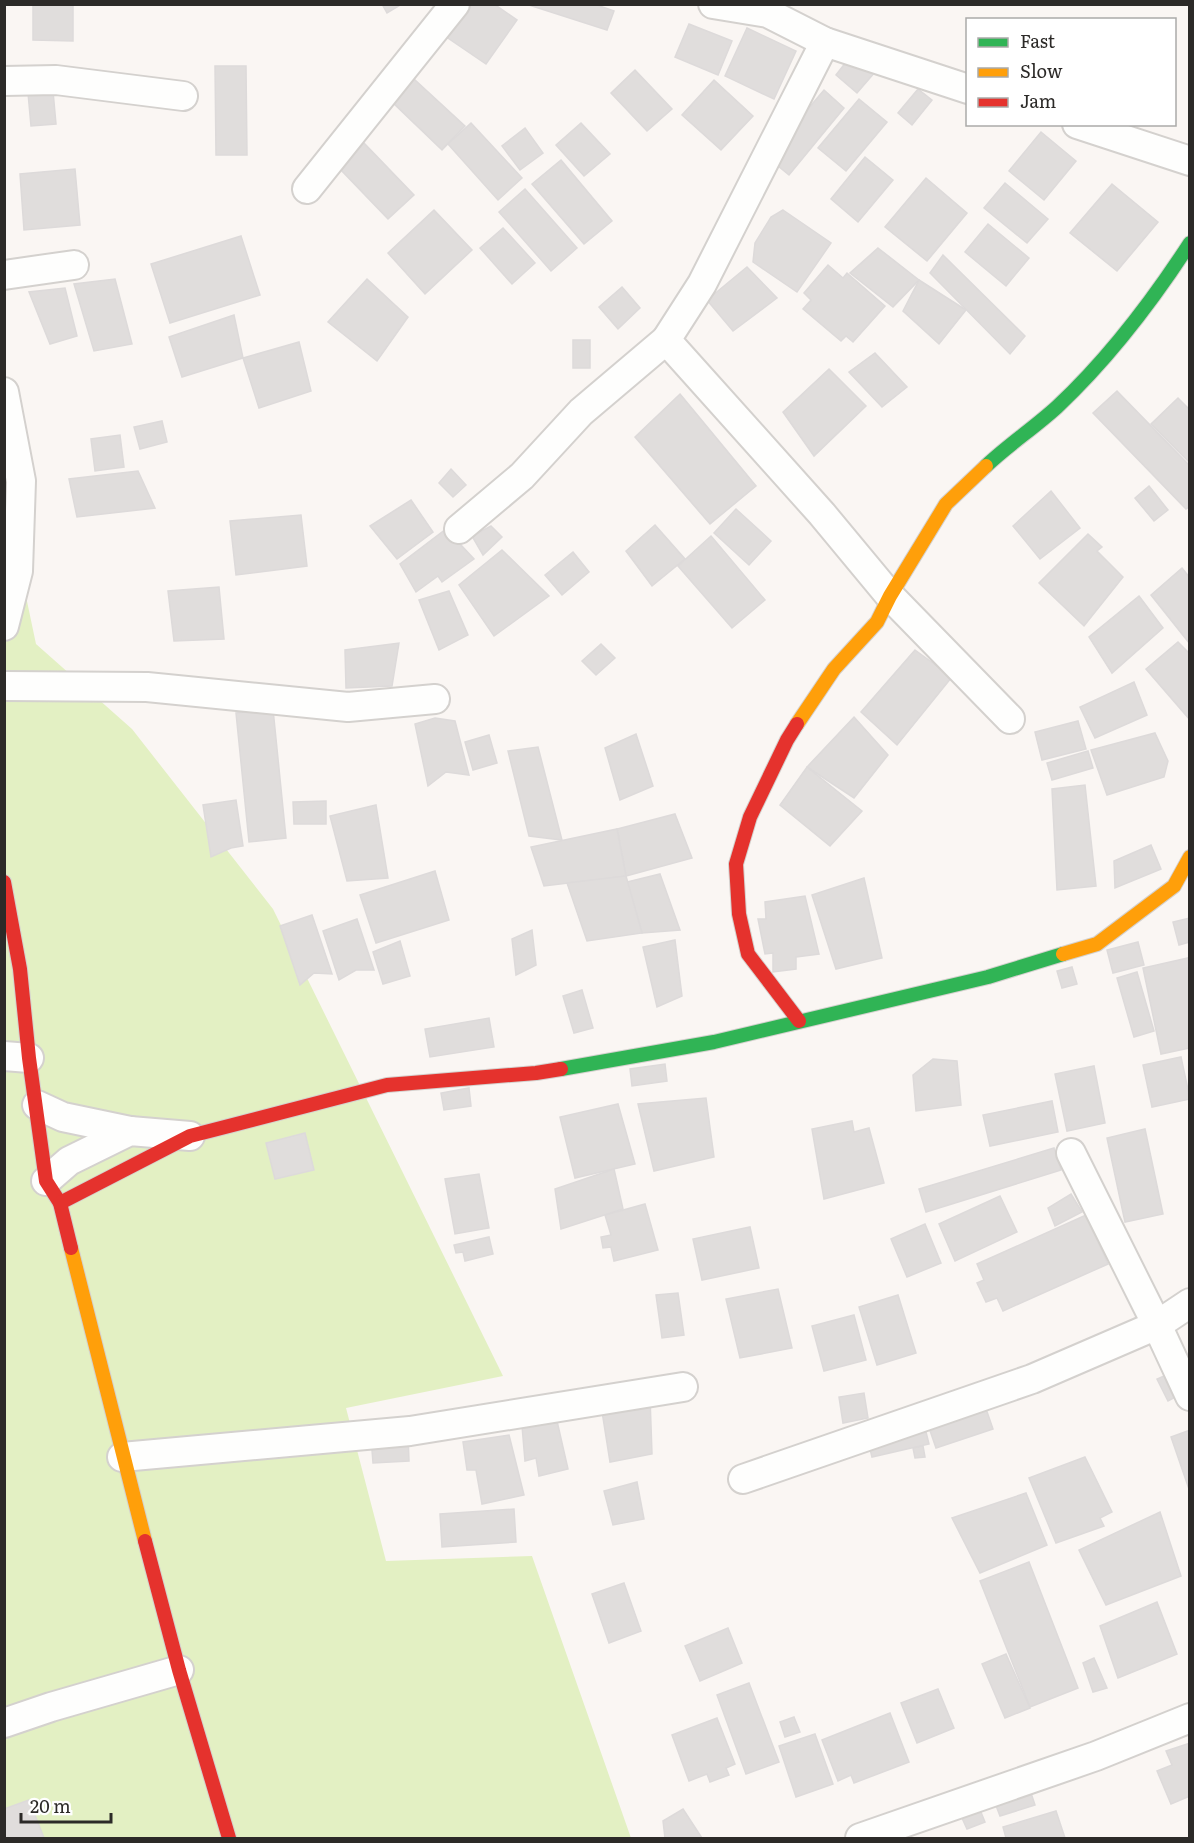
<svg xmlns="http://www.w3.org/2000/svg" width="1194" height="1843" font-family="Literata,serif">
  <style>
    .green { fill: #e3f0c3 }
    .building { fill: #e0dddc; stroke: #dddada; stroke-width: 1.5 }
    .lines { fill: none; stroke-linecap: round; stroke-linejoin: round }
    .street-casing { stroke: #d4d1ce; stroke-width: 32 }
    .fast-casing { stroke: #d4d1ce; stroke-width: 16 }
    .slow-casing { stroke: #d4d1ce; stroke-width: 16 }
    .jam-casing { stroke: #d4d1ce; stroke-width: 16 }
    .street { stroke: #fefefd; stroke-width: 28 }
    .fast { stroke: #30b455; stroke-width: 14 }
    .slow { stroke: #ff9f0a; stroke-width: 14 }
    .jam { stroke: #e5322d; stroke-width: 14 }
  </style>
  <rect width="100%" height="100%" fill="#faf6f3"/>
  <!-- green -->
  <path class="green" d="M4,492L36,644L132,729L273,909L503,1376L346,1408L386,1561L532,1556L631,1838H5Z"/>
  <!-- building -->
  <g class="building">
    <path d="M33,4H73V41L33,40Z"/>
    <path d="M382,4H402L387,13Z"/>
    <path d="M467,4H494L517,20L486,64L445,36Z"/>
    <path d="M594,4L614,11L607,30L529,5Z"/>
    <path d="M689,24L732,41L718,75L675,57Z"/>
    <path d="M747,28L796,51L774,99L725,76Z"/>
    <path d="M853,53L875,72L857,93L836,75Z"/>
    <path d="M215,66H246L247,155H216Z"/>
    <path d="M635,70L672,109L647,131L611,93Z"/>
    <path d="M414,79L465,126L442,150L392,102Z"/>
    <path d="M714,80L753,116L721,150L682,115Z"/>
    <path d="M918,89L932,100L912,125L898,113Z"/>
    <path d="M824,90L844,108L789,175L767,157Z"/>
    <path d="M53,91L56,124L31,126L28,93Z"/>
    <path d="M859,99L887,122L846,171L818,148Z"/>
    <path d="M471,123L522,178L498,200L448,144Z"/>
    <path d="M581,123L610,154L584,176L556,145Z"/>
    <path d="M525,128L543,153L520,170L502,146Z"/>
    <path d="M1041,132L1076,161L1044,200L1009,171Z"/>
    <path d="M364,143L414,195L388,219L339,168Z"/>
    <path d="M865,157L893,180L858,222L831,199Z"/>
    <path d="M561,160L612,221L584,244L532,184Z"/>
    <path d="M75,169L80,225L24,230L20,174Z"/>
    <path d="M926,178L967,213L927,261L885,227Z"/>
    <path d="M1005,183L1048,219L1027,243L984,208Z"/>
    <path d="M1112,184L1158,222L1117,271L1070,233Z"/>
    <path d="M525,189L577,248L551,271L499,212Z"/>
    <path d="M434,210L472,250L425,294L388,253Z"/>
    <path d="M783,210L831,243L797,292L753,262L755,243L771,217Z"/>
    <path d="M988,224L1029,258L1006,286L965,252Z"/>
    <path d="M503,228L535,263L512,284L480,248Z"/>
    <path d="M241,236L260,295L170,323L151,264Z"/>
    <path d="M878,248L919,280L893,307L850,273Z"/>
    <path d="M943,255L1025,336L1010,354L930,273Z"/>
    <path d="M828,265L843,278L847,273L885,306L853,342L846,336L841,341L803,309L811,300L804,293Z"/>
    <path d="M747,267L777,298L733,331L707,300Z"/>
    <path d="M115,279L132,344L94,351L74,284Z"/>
    <path d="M367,279L408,317L377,361L328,322Z"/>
    <path d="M919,280L966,310L939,344L903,311Z"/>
    <path d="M622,287L640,308L618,329L599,307Z"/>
    <path d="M65,288L77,336L50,344L29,292Z"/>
    <path d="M234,315L243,358L182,377L169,337Z"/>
    <rect x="573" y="340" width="17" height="28"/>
    <path d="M299,342L311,391L259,408L243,358Z"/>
    <path d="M875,353L907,387L882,407L849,372Z"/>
    <path d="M829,369L866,406L814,456L783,412Z"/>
    <path d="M1117,391L1190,466V506L1186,509L1093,413Z"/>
    <path d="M680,394L756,486L710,524L635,437Z"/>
    <path d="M1178,398L1190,410V463L1151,424Z"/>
    <path d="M162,421L167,442L140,449L134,427Z"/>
    <path d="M120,435L124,467L95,471L91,439Z"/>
    <path d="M451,469L466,485L453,497L439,483Z"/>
    <path d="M138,471L155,508L77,517L69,479Z"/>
    <path d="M1149,486L1168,510L1154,521L1135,498Z"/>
    <path d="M1051,491L1080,528L1040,559L1013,526Z"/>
    <path d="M411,500L433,532L397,559L370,526Z"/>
    <path d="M736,509L771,541L749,565L714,533Z"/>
    <path d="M301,515L307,566L236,575L230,521Z"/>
    <path d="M655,525L685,559L652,586L626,551Z"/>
    <path d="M491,526L502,537L483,555L472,536Z"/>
    <path d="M446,529L474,559L442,582L438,576L416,592L400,564Z"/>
    <path d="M1088,534L1102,547L1097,551L1123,577L1084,626L1039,583Z"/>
    <path d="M711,536L765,600L732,628L678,566Z"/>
    <path d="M502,550L549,596L494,636L459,585Z"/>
    <path d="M573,552L589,572L562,595L545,575Z"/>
    <path d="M1182,568L1190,578V644L1151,595Z"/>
    <path d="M219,587L224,639L174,641L168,591Z"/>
    <path d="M449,591L468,635L439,650L419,600Z"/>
    <path d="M1139,596L1163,628L1112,673L1089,637Z"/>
    <path d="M1178,642L1190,654V720L1146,669Z"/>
    <path d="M399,643L392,686L346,688L345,650Z"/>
    <path d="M601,644L615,658L596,675L582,661Z"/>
    <path d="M915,650L952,677L897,745L861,712Z"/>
    <path d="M1134,682L1147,715L1095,738L1080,707Z"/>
    <path d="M273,709L286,838L249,842L236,713Z"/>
    <path d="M854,717L888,755L854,798L807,767Z"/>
    <path d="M435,718L455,721L469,775L446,772L428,786L415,724Z"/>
    <path d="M1078,721L1086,749L1042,760L1035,732Z"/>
    <path d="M1155,733L1168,761L1164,777L1107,795L1091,750Z"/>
    <path d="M636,734L653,786L620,800L605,748Z"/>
    <path d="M489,735L497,763L473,770L465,742Z"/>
    <path d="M538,747L562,840L529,836L508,751Z"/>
    <path d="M1088,751L1093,768L1052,780L1047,763Z"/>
    <path d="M807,767L862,811L830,846L780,805Z"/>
    <path d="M1085,785L1096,886L1057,890L1052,789Z"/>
    <path d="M236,800L243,846L231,848L211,857L203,805Z"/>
    <path d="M326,801V824H294L293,802Z"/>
    <path d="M376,805L388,878L347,881L330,816Z"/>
    <path d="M675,814L692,858L626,876L617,829Z"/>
    <path d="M617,829L626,876L544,886L531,847Z"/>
    <path d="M1151,845L1161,869L1115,888L1114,861Z"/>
    <path d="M435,871L449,920L376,943L360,895Z"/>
    <path d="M660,874L680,930L642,933L627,882Z"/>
    <path d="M626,876L642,933L587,941L567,883Z"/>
    <path d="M864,878L882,958L836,969L812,895Z"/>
    <path d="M805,896L819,954L796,957V969L773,972V953L765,954L758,919H766L765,902Z"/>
    <path d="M312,915L332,974L314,973L300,985L280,926Z"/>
    <path d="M1190,918V942L1179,945L1173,922Z"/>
    <path d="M357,919L374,970H356L339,980L323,931Z"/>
    <path d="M532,930L536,965L516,975L512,939Z"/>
    <path d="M675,940L682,996L657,1007L643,947Z"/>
    <path d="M400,941L410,976L383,984L373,952Z"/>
    <path d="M1138,942L1144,965L1113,973L1107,950Z"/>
    <path d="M1188,958L1190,964V1048L1161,1054L1143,968Z"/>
    <path d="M1072,967L1077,984L1062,988L1057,971Z"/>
    <path d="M1137,972L1154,1031L1134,1037L1117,978Z"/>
    <path d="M582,990L593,1028L574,1033L563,996Z"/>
    <path d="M489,1018L494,1047L430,1057L425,1029Z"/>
    <path d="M1181,1057L1190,1099L1152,1107L1143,1065Z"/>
    <path d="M933,1059L957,1061L961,1105L916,1111L913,1075Z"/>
    <path d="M665,1064L667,1081L632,1086L630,1069Z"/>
    <path d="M1094,1066L1105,1123L1067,1131L1055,1074Z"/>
    <path d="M469,1088L471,1106L444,1110L441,1093Z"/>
    <path d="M706,1098L714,1157L654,1171L638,1104Z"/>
    <path d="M1052,1101L1058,1132L990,1146L983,1115Z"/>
    <path d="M618,1104L635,1164L575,1178L560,1117Z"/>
    <path d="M852,1121L854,1132L869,1128L884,1183L824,1199L812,1129Z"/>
    <path d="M1145,1129L1163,1214L1125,1222L1107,1138Z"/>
    <path d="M305,1133L314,1170L275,1179L266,1143Z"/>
    <path d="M1054,1148L1061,1170L926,1212L919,1189Z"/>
    <path d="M614,1169L623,1209L561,1229L555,1189Z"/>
    <path d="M479,1174L489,1228L455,1234L445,1179Z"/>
    <path d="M1071,1194L1082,1212L1055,1226L1048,1208Z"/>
    <path d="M1000,1196L1017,1232L955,1261L939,1224Z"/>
    <path d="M645,1204L658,1250L614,1261L611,1247L603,1248L601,1237L611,1235L605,1215Z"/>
    <path d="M1086,1215L1108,1264L1003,1311L997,1298L986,1302L977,1283L984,1280L977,1264Z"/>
    <path d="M925,1224L941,1263L907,1277L891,1239Z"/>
    <path d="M750,1227L759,1268L702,1280L693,1239Z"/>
    <path d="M489,1237L493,1254L465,1261L463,1252L456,1253L454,1245Z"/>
    <path d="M778,1289L792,1348L740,1358L726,1299Z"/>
    <path d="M678,1293L684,1335L662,1338L656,1295Z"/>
    <path d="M898,1295L916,1353L877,1365L859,1307Z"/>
    <path d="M854,1315L866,1360L824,1371L812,1326Z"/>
    <path d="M1173,1372L1183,1393L1168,1401L1157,1379Z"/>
    <path d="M864,1393L868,1418L843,1423L839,1397Z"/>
    <path d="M650,1397L652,1454L610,1462L601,1405Z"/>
    <path d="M983,1400L993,1429L936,1448L926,1419Z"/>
    <path d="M922,1416L929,1444L872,1457L865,1429Z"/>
    <path d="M557,1421L568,1469L539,1476L536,1458L525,1461L522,1426Z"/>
    <path d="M1190,1430V1488L1189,1489L1171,1437Z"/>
    <path d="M408,1435L409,1461L373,1463L371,1437Z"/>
    <path d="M509,1435L524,1495L482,1504L476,1470H467L463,1442Z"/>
    <path d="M923,1446L925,1457L915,1458L913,1448Z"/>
    <path d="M1085,1457L1112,1512L1100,1518L1104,1526L1056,1543L1029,1478Z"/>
    <path d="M637,1482L644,1519L613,1525L604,1491Z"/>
    <path d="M1026,1493L1047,1545L980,1573L952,1518Z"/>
    <path d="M514,1509L516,1542L442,1547L440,1514Z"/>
    <path d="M1160,1512L1181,1576L1106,1605L1079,1550Z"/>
    <path d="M1029,1562L1078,1688L1030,1707L980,1581Z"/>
    <path d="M624,1583L641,1631L609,1643L592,1594Z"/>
    <path d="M1157,1602L1177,1654L1118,1678L1100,1626Z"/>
    <path d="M728,1628L742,1663L700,1681L685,1646Z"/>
    <path d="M1006,1654L1030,1708L1005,1718L982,1664Z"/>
    <path d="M1094,1658L1107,1688L1093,1692L1083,1663Z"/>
    <path d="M749,1683L779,1762L746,1774L717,1695Z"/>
    <path d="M938,1689L954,1728L917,1743L901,1703Z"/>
    <path d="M890,1713L909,1762L854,1783L851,1775L838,1781L822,1740Z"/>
    <path d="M794,1717L800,1732L785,1737L780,1722Z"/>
    <path d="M717,1718L735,1764L726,1768L729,1775L710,1782L707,1774L689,1781L672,1735Z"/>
    <path d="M815,1734L833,1784L796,1797L779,1746Z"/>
    <path d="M1190,1743V1796L1171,1804L1157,1771L1172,1765L1166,1751Z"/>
    <path d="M1028,1784L1035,1805L1000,1816L992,1795Z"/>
    <path d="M29,1800L44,1838H5L4,1809Z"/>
    <path d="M976,1800L985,1822L967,1829L957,1807Z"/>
    <path d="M683,1809L702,1838H665L663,1821Z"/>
    <path d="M1056,1811L1065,1838H1006L1003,1827Z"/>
  </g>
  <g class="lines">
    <!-- street casing -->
    <g class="street-casing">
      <g id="street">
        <path d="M713,4L768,13L825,42L968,89"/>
        <path d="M825,42L702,284L666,340L822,514L890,596L1010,719"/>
        <path d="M4,81L56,80L183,96"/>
        <path d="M1077,124L1190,161"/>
        <path d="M307,189L455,4"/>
        <path d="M4,275L74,265"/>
        <path d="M4,392L21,481L18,571L4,626"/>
        <path d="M459,529L522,476L581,412L666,340"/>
        <path d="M4,686L147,687L348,707L435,699"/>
        <path d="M4,1056L29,1058"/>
        <path d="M37,1105L63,1117L130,1131"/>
        <path d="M1071,1153L1157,1325L1190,1396"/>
        <path d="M46,1181L69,1161L130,1131L190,1136"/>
        <path d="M122,1457L410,1431L683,1387"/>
        <path d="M743,1479L1032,1379L1157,1325L1190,1303"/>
        <path d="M4,1723L51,1707L179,1670"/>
        <path d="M860,1838L1096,1756L1190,1718"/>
      </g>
    </g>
    <!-- fast casing -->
    <g class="fast-casing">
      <g id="fast">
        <path d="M986,466C1008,445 1034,428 1057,407C1106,361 1153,300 1190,243"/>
        <path d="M561,1069L714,1042L988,977L1063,954"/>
      </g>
    </g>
    <!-- slow casing -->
    <g class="slow-casing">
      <g id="slow">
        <path d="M797,724L834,669L877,622L890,596L946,504L986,466"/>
        <path d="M1063,954L1097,944L1174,886L1190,857"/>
        <path d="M71,1248L145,1541"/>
      </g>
    </g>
    <!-- jam casing -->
    <g class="jam-casing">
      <g id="jam">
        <path d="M797,724L787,740L750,817L736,864L739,914L748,954L799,1021"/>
        <path d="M4,882L20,969L29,1058L46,1181L60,1203L71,1248"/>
        <path d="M60,1203L190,1136L387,1085L536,1073L561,1069"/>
        <path d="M145,1541L179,1670L229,1838"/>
      </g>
    </g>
    <!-- street -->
    <use href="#street" class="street"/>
    <!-- fast -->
    <use href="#fast" class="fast"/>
    <!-- slow -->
    <use href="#slow" class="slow"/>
    <!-- jam -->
    <use href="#jam" class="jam"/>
  </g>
  <!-- border -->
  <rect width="1194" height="1843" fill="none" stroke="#2c2a28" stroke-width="12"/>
  <!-- legend -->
  <rect x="966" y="18" width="210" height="108" fill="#ffffff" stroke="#abaaa9" stroke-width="1.5"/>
  <rect x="978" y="38" width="30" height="9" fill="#30b455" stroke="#abaaa9" stroke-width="1.5"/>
  <text x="1020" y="48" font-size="18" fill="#2c2a28">Fast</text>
  <rect x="978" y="68" width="30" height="9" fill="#ff9f0a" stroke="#abaaa9" stroke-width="1.5"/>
  <text x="1020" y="78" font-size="18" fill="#2c2a28">Slow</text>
  <rect x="978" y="98" width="30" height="9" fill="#e5322d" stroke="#abaaa9" stroke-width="1.5"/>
  <text x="1020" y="108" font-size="18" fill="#2c2a28">Jam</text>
  <!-- scale -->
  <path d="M21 1813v9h90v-9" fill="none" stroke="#2c2a28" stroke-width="3"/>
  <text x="30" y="1813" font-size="18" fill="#2c2a28" stroke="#ffffff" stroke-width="4.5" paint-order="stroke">20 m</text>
</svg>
